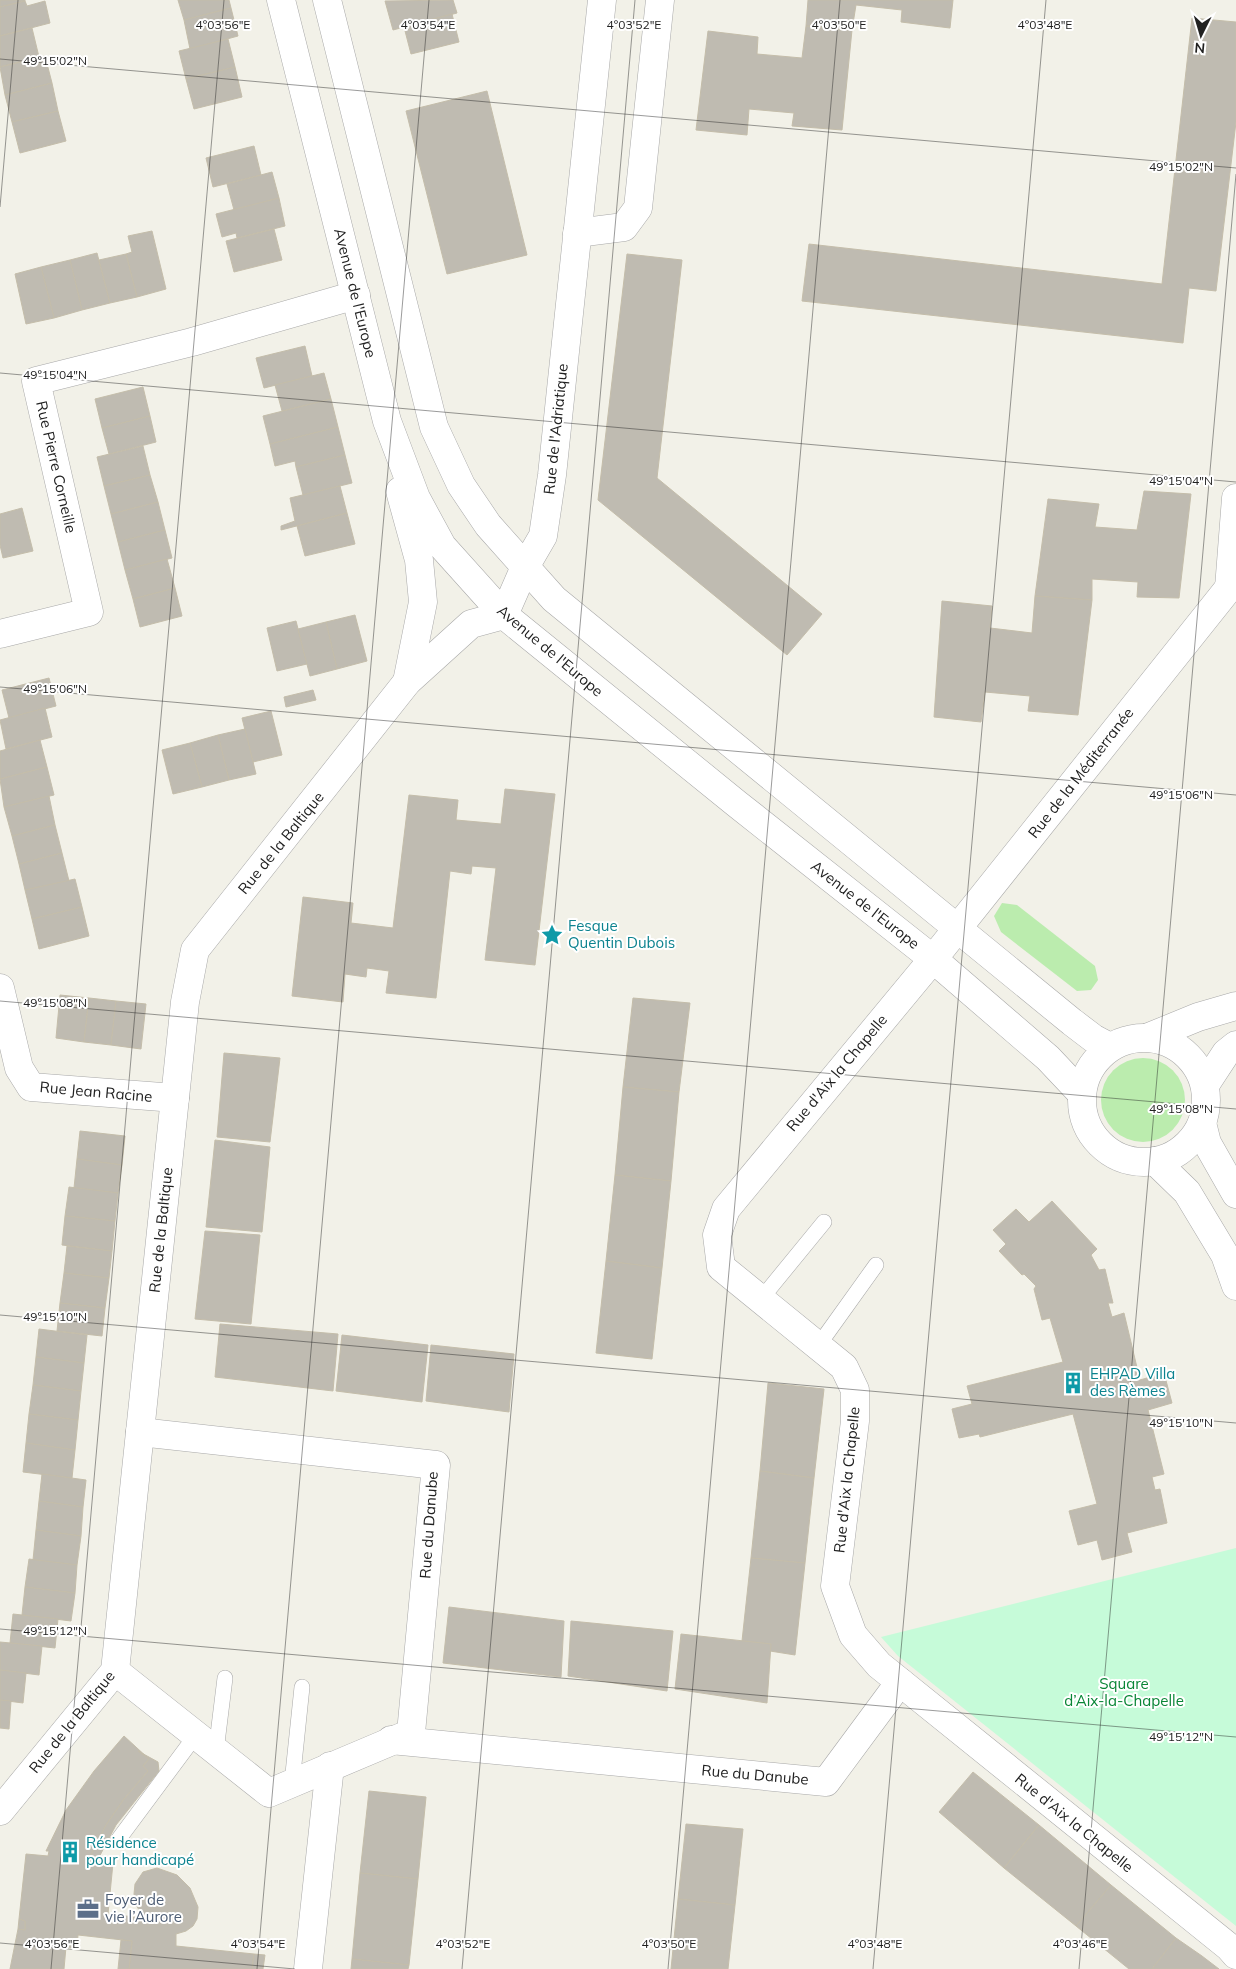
<svg xmlns="http://www.w3.org/2000/svg" width="1236" height="1969" font-family="Mulish,sans-serif">
  <style>
    .grass { fill: #bbecae }
    .park { fill: #c6fbd9 }
    .building { fill: #bfbbb1; stroke: #c4bdaa }
    .lines { fill: none; stroke-linecap: round; stroke-linejoin: round }
    .service-casing { stroke: #a8a8a8; stroke-width: 16 }
    .minor-casing { stroke: #a8a8a8; stroke-width: 29 }
    .service { stroke: #fff; stroke-width: 15 }
    .minor { stroke: #fff; stroke-width: 28 }
    .ticks { fill: none; stroke: #212121; stroke-width: 1; stroke-opacity: 0.45 }
    .labels { text-anchor: middle; stroke-width: 4; stroke-linejoin: round; paint-order: stroke }
    .street-label { font-size: 15px; fill: #212121; stroke: #fff }
    .culture-label { font-size: 15px; fill: #0d838f; stroke: #fff; text-anchor: start }
    .park-label { font-size: 15px; fill: #098636; stroke: #fff }
    .service-label { font-size: 15px; fill: #4e5e75; stroke: #fff; text-anchor: start }
    .ticks-label { font-size: 12px; text-anchor: middle; fill: #212121; stroke: #fff; stroke-width: 4; stroke-linejoin: round; paint-order: stroke }
  </style>
  <rect width="100%" height="100%" fill="#f2f1e8"/>
  <!-- grass -->
  <g class="grass">
    <path d="M1002,903L1017,905L1095,966L1098,980L1091,990L1077,991L1001,932L994,916Z"/>
    <circle cx="1143" cy="1100" r="42"/>
  </g>
  <!-- park -->
  <path class="park" d="M1236,1548V1926L898,1656L881,1637Z"/>
  <!-- building -->
  <g class="building">
    <path d="M0,0H25V1L0,7Z"/>
    <path d="M178,0H229L231,8L184,20Z"/>
    <path d="M453,0L457,13L393,30L385,1Z"/>
    <path d="M808,0H953L950,28L901,22L902,10L856,5L852,30L806,26Z"/>
    <path d="M25,1L27,6L45,1L50,23L0,36V7Z"/>
    <path d="M231,8L238,36L190,49L184,20Z"/>
    <path d="M452,14L459,42L411,54L404,27Z"/>
    <path d="M1192,18L1236,22V122L1216,291L1189,288L1183,343L802,301L809,244L1162,284Z"/>
    <path d="M806,26L852,30L842,130L792,126L794,113L749,109L747,135L696,130L708,31L758,37L757,54L802,58Z"/>
    <path d="M32,28L39,57L0,67V36Z"/>
    <path d="M228,39L235,67L186,79L179,51Z"/>
    <path d="M45,56L52,83L5,95L0,67Z"/>
    <path d="M235,67L242,97L194,109L186,79Z"/>
    <path d="M52,83L58,111L12,122L5,95Z"/>
    <path d="M487,91L527,255L447,274L406,111Z"/>
    <path d="M58,111L66,141L20,153L12,122Z"/>
    <path d="M254,146L261,175L213,187L206,158Z"/>
    <path d="M272,172L279,198L234,210L227,184Z"/>
    <path d="M279,198L285,226L237,238L236,233L222,237L216,214Z"/>
    <path d="M274,229L282,260L234,272L226,241Z"/>
    <path d="M152,231L166,289L137,297L126,254L132,252L128,236Z"/>
    <path d="M97,253L110,303L82,310L70,260Z"/>
    <path d="M126,254L137,297L110,303L99,260Z"/>
    <path d="M627,254L682,260L657,478L822,614L787,655L598,500Z"/>
    <path d="M70,260L82,310L54,318L41,267Z"/>
    <path d="M41,267L54,318L26,324L15,274Z"/>
    <path d="M305,346L312,376L264,388L256,358Z"/>
    <path d="M324,373L331,399L282,411L275,385Z"/>
    <path d="M143,387L150,416L102,428L95,399Z"/>
    <path d="M331,399L338,427L270,444L263,416Z"/>
    <path d="M150,416L156,442L109,454L102,428Z"/>
    <path d="M338,427L345,455L296,467L295,461L275,466L270,444Z"/>
    <path d="M143,446L150,475L104,486L97,457Z"/>
    <path d="M345,455L352,483L303,495L296,467Z"/>
    <path d="M150,475L158,502L111,514L104,486Z"/>
    <path d="M340,486L347,513L281,530V526L295,521L290,498Z"/>
    <path d="M1144,491L1191,494L1179,598L1137,597L1138,582L1092,579V600L1035,596L1048,499L1099,504L1095,527L1137,530Z"/>
    <path d="M158,502L165,530L118,542L111,514Z"/>
    <path d="M22,508L33,551L3,558L0,545V514Z"/>
    <path d="M347,513L355,544L305,556L297,526Z"/>
    <path d="M165,530L172,558L125,570L118,542Z"/>
    <path d="M167,559L175,588L133,599L125,570Z"/>
    <path d="M175,588L182,616L140,627L133,599Z"/>
    <path d="M1035,596L1092,600L1078,715L1028,711L1030,696L985,692L981,722L934,717L942,601L992,606L990,628L1032,633Z"/>
    <path d="M355,615L367,661L337,669L326,622Z"/>
    <path d="M296,621L307,664L277,671L267,628Z"/>
    <path d="M326,622L337,669L310,676L298,629Z"/>
    <path d="M49,678L56,706L9,718L2,690Z"/>
    <path d="M313,690L316,700L286,707L284,697Z"/>
    <path d="M45,708L52,737L6,749L0,720Z"/>
    <path d="M271,711L282,755L253,762L242,718Z"/>
    <path d="M245,729L256,774L229,780L218,735Z"/>
    <path d="M218,735L229,780L202,787L190,743Z"/>
    <path d="M40,740L47,767L0,779V751Z"/>
    <path d="M190,743L202,787L173,794L162,750Z"/>
    <path d="M47,767L54,795L4,807L0,779Z"/>
    <path d="M505,789L555,794L535,965L485,960L496,868L472,866L471,874L450,871L436,998L386,993L389,971L367,968L366,977L345,974L343,1002L292,996L303,897L353,903L351,923L393,928L409,795L458,800L456,820L501,824Z"/>
    <path d="M49,796L55,825L12,836L4,807Z"/>
    <path d="M55,825L62,853L19,864L12,836Z"/>
    <path d="M62,853L69,881L25,890L19,864Z"/>
    <path d="M75,879L82,907L32,919L25,890Z"/>
    <path d="M82,907L89,936L39,949L32,919Z"/>
    <path d="M60,995L89,998L84,1042L56,1038Z"/>
    <path d="M89,998L116,1001L111,1045L84,1042Z"/>
    <path d="M633,998L690,1003L679,1092L623,1087Z"/>
    <path d="M116,1001L146,1004L141,1049L111,1045Z"/>
    <path d="M224,1053L280,1058L270,1142L217,1137Z"/>
    <path d="M623,1087L679,1092L671,1181L615,1175Z"/>
    <path d="M80,1131L125,1136L122,1165L77,1159Z"/>
    <path d="M215,1140L270,1147L262,1232L206,1227Z"/>
    <path d="M77,1159L122,1165L118,1193L74,1188Z"/>
    <path d="M615,1175L671,1181L662,1268L606,1261Z"/>
    <path d="M69,1187L118,1193L115,1221L65,1216Z"/>
    <path d="M1052,1201L1097,1249L1091,1255L1099,1270L1105,1269L1113,1303H1108L1112,1317L1124,1313L1140,1380L1164,1373L1172,1403L1148,1410L1164,1474L1152,1477L1155,1490L1160,1489L1167,1523L1127,1533L1132,1552L1102,1560L1097,1540L1078,1545L1069,1511L1097,1504L1073,1414L980,1437L979,1434L959,1438L952,1409L972,1404L967,1386L1063,1362L1050,1318L1042,1320L1034,1289L1036,1286L1024,1274L1022,1275L999,1251L1006,1244L993,1230L1016,1209L1029,1222Z"/>
    <path d="M65,1216L115,1221L112,1251L62,1245Z"/>
    <path d="M205,1231L260,1235L251,1324L195,1319Z"/>
    <path d="M67,1246L112,1251L109,1278L64,1273Z"/>
    <path d="M606,1261L662,1268L652,1359L596,1353Z"/>
    <path d="M64,1273L109,1278L105,1308L60,1303Z"/>
    <path d="M60,1303L105,1308L102,1336L57,1331Z"/>
    <path d="M220,1324L338,1334L333,1391L215,1377Z"/>
    <path d="M39,1329L87,1335L84,1363L36,1357Z"/>
    <path d="M342,1335L428,1345L422,1402L336,1391Z"/>
    <path d="M431,1345L514,1354L509,1412L426,1401Z"/>
    <path d="M36,1357L84,1363L81,1391L33,1385Z"/>
    <path d="M768,1383L824,1389L814,1478L760,1471Z"/>
    <path d="M33,1385L81,1391L78,1420L29,1414Z"/>
    <path d="M29,1414L78,1420L75,1450L26,1443Z"/>
    <path d="M26,1443L75,1450L72,1478L23,1472Z"/>
    <path d="M760,1471L814,1478L805,1563L751,1558Z"/>
    <path d="M42,1474L86,1480L83,1507L39,1501Z"/>
    <path d="M39,1501L83,1507L81,1536L36,1530Z"/>
    <path d="M36,1530L81,1536L77,1565L33,1560Z"/>
    <path d="M751,1558L805,1563L795,1655L770,1651L771,1644L742,1641Z"/>
    <path d="M29,1559L77,1565L75,1593L25,1587Z"/>
    <path d="M25,1587L75,1593L71,1621L22,1615Z"/>
    <path d="M449,1607L564,1621L561,1677L443,1663Z"/>
    <path d="M13,1614L58,1619L55,1648L10,1643Z"/>
    <path d="M571,1621L673,1631L667,1691L568,1676Z"/>
    <path d="M681,1634L771,1644L767,1703L675,1689Z"/>
    <path d="M0,1642L42,1646L39,1675L0,1670Z"/>
    <path d="M0,1670L26,1673L23,1703L0,1700Z"/>
    <path d="M0,1700L11,1701L9,1729L0,1728Z"/>
    <path d="M124,1736L149,1759L143,1766L148,1771L124,1799L106,1825L88,1861L113,1863L108,1914L144,1918L136,1905L134,1894L135,1884L143,1872L157,1868L177,1875L190,1888L198,1907L197,1919L193,1926L186,1931L176,1934V1946L254,1954L252,1969H129L132,1941L78,1935L77,1948L66,1947L64,1969H10L18,1929L25,1930V1921L19,1919L26,1854L48,1856L49,1851H46L66,1810L94,1771Z"/>
    <path d="M138,1751L158,1762L159,1771L116,1825L97,1861H88L106,1825L124,1799L148,1771L143,1766L149,1759Z"/>
    <path d="M973,1772L1039,1825L1004,1868L939,1812Z"/>
    <path d="M369,1791L426,1797L418,1879L360,1873Z"/>
    <path d="M686,1824L743,1829L735,1905L678,1899Z"/>
    <path d="M1039,1825L1111,1885L1076,1926L1004,1868Z"/>
    <path d="M360,1873L418,1879L409,1965L352,1959Z"/>
    <path d="M1111,1885L1176,1938L1152,1969H1129L1076,1926Z"/>
    <path d="M678,1899L735,1905L728,1969H671Z"/>
    <path d="M19,1919L25,1921V1930L18,1929Z"/>
    <path d="M1176,1938L1202,1956L1219,1969H1152Z"/>
    <path d="M121,1940L132,1941L129,1969H118Z"/>
    <path d="M254,1954L265,1955L263,1969H252Z"/>
    <path d="M352,1959L409,1965L408,1969H351Z"/>
  </g>
  <g class="lines">
    <!-- service casing -->
    <g class="service-casing">
      <g id="service">
        <path d="M761,1299L824,1222"/>
        <path d="M818,1346L876,1265"/>
        <path d="M216,1751L225,1678"/>
        <path d="M292,1783L302,1687"/>
        <path d="M118,1840L196,1735"/>
      </g>
    </g>
    <!-- minor casing -->
    <g class="minor-casing">
      <g id="minor">
        <path d="M281,0L387,421L416,498L442,546L504,615L737,804L933,959L1048,1058L1081,1093"/>
        <path d="M327,0L434,427L461,485L488,525L554,599L1072,1022L1093,1038L1110,1047"/>
        <path d="M577,233L624,227L638,208L660,0"/>
        <path d="M400,491L419,560L423,602L407,682"/>
        <path d="M1236,579L933,959L726,1209L717,1235L721,1267L844,1367L855,1390V1421L835,1586L853,1635L879,1665L1229,1947L1236,1955"/>
        <path d="M1229,588L1236,498"/>
        <path d="M0,634L89,612L36,381L192,342L356,295"/>
        <path d="M0,988L19,1068L31,1087L175,1098"/>
        <path d="M1149,1037L1198,1017L1236,1006"/>
        <circle cx="1144" cy="1100" r="62"/>
        <path d="M1205,1085L1226,1053L1236,1045"/>
        <path d="M1202,1123L1207,1143L1236,1194"/>
        <path d="M1155,1161L1187,1192L1225,1255L1236,1286"/>
        <path d="M115,1671L269,1793L411,1733L436,1465L140,1432"/>
        <path d="M391,1740L826,1782L900,1682"/>
        <path d="M0,1811L115,1671L185,1002L195,950L407,682L471,624L504,615L525,567L543,536L552,475L602,0"/>
        <path d="M308,1969L330,1766"/>
      </g>
    </g>
    <!-- service -->
    <use href="#service" class="service"/>
    <!-- minor -->
    <use href="#minor" class="minor"/>
  </g>
  <!-- ticks -->
  <path class="ticks" d="M0,59L1236,168M0,207L18,0M0,373L1236,482M0,687L1236,795M0,1001L1236,1109M0,1315L1236,1423M0,1629L1236,1737M0,1943L295,1969M51,1969L224,0M257,1969L429,0M462,1969L635,0M668,1969L840,0M873,1969L1046,0M1079,1969L1236,174"/>
  <!-- icons -->
  <defs>
    <g id="sight-bare" transform="scale(1.725)"><path d="M0-6L1.8-2.2L6-1.7L2.9 1.2L3.7 5.4L0 3.3L-3.7 5.4L-2.9 1.2L-6-1.7L-1.8-2.2Z" fill="#0f9aa8" stroke="#fff" stroke-width="2.5" paint-order="stroke"/></g>
    <g id="building-bare" transform="scale(1.725)"><path d="M-4-6H4V6H1V3H-1V6H-4ZM-2.5-4.3h1.7v1.8h-1.7ZM.8-4.3h1.7v1.8H.8ZM-2.5-1h1.7V.8h-1.7ZM.8-1h1.7V.8H.8Z" fill="#0f9aa8" stroke="#fff" stroke-width="2.5" paint-order="stroke"/></g>
    <g id="office-bare" transform="scale(1.725)"><path d="M-6-3h4V-5.5h4V-3h4V5H-6ZM-1-4.5V-3h2v-1.5ZM-6 0V1H6V0Z" fill="#5c6f8a" stroke="#fff" stroke-width="2.5" paint-order="stroke"/></g>
  </defs>
  <g fill-rule="evenodd">
    <use href="#sight-bare" x="552" y="935"/>
    <use href="#building-bare" x="1073" y="1383"/>
    <use href="#building-bare" x="70" y="1852"/>
    <use href="#office-bare" x="88" y="1909"/>
  </g>
  <g class="labels">
    <!-- street labels -->
    <g class="street-label">
      <text transform="translate(355 293) rotate(76)" y="5">Avenue de l'Europe</text>
      <text transform="translate(556 429) rotate(-84)" y="5">Rue de l'Adriatique</text>
      <text transform="translate(56 467) rotate(77)" y="5">Rue Pierre Corneille</text>
      <text transform="translate(550 651) rotate(40)" y="5">Avenue de l'Europe</text>
      <text transform="translate(1081 773) rotate(-52)" y="5">Rue de la Méditerranée</text>
      <text transform="translate(281 843) rotate(-51)" y="5">Rue de la Baltique</text>
      <text transform="translate(865 905) rotate(38)" y="5">Avenue de l'Europe</text>
      <text transform="translate(837 1073) rotate(-50)" y="5">Rue d'Aix la Chapelle</text>
      <text transform="translate(96 1092) rotate(5)" y="5">Rue Jean Racine</text>
      <text transform="translate(161 1230) rotate(-84)" y="5">Rue de la Baltique</text>
      <text transform="translate(847 1480) rotate(-84)" y="5">Rue d'Aix la Chapelle</text>
      <text transform="translate(429 1525) rotate(-86)" y="5">Rue du Danube</text>
      <text transform="translate(72 1722) rotate(-51)" y="5">Rue de la Baltique</text>
      <text transform="translate(755 1775) rotate(5)" y="5">Rue du Danube</text>
      <text transform="translate(1074 1823) rotate(39)" y="5">Rue d'Aix la Chapelle</text>
    </g>
    <!-- culture labels -->
    <g class="culture-label">
      <text x="568" y="931">Fesque<tspan x="568" dy="17">Quentin Dubois</tspan></text>
      <text x="1090" y="1379">EHPAD Villa<tspan x="1090" dy="17">des Rèmes</tspan></text>
      <text x="86" y="1848">Résidence<tspan x="86" dy="17">pour handicapé</tspan></text>
    </g>
    <!-- park labels -->
    <g class="park-label">
      <text x="1124" y="1689">Square<tspan x="1124" dy="17">d’Aix-la-Chapelle</tspan></text>
    </g>
    <!-- service labels -->
    <g class="service-label">
      <text x="105" y="1905">Foyer de<tspan x="105" dy="17">vie l’Aurore</tspan></text>
    </g>
  </g>
  <g class="ticks-label">
    <text x="223" y="29">4°03'56"E</text>
    <text x="428" y="29">4°03'54"E</text>
    <text x="634" y="29">4°03'52"E</text>
    <text x="839" y="29">4°03'50"E</text>
    <text x="1045" y="29">4°03'48"E</text>
    <text x="55" y="65">49°15'02"N</text>
    <text x="1181" y="171">49°15'02"N</text>
    <text x="55" y="379">49°15'04"N</text>
    <text x="1181" y="485">49°15'04"N</text>
    <text x="55" y="693">49°15'06"N</text>
    <text x="1181" y="799">49°15'06"N</text>
    <text x="55" y="1007">49°15'08"N</text>
    <text x="1181" y="1113">49°15'08"N</text>
    <text x="55" y="1321">49°15'10"N</text>
    <text x="1181" y="1427">49°15'10"N</text>
    <text x="55" y="1635">49°15'12"N</text>
    <text x="1181" y="1741">49°15'12"N</text>
    <text x="52" y="1948">4°03'56"E</text>
    <text x="258" y="1948">4°03'54"E</text>
    <text x="463" y="1948">4°03'52"E</text>
    <text x="669" y="1948">4°03'50"E</text>
    <text x="875" y="1948">4°03'48"E</text>
    <text x="1080" y="1948">4°03'46"E</text>
  </g>
  <!-- north arrow -->
  <g transform="translate(1201 35) rotate(185)" stroke="#ffffff" stroke-width="4" paint-order="stroke">
  <path d="M0-4L9 19L0 12L-9 19Z" fill="#212121"/>
  <text y="-8" font-size="14" font-weight="bold" text-anchor="middle" fill="#212121">N</text>
  </g>
</svg>
